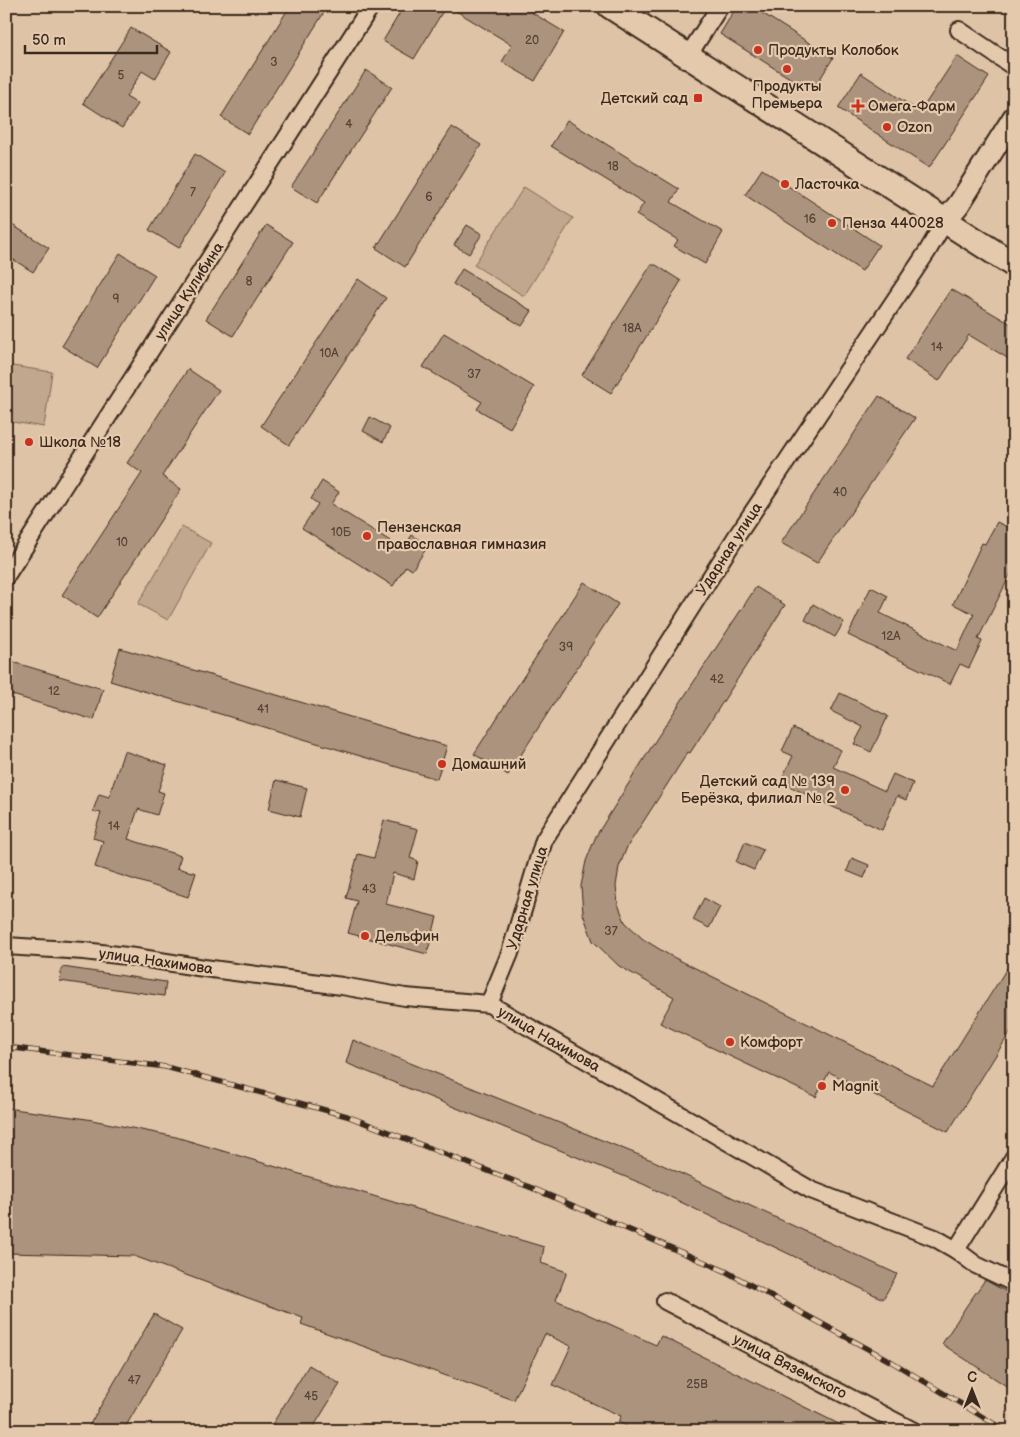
<svg xmlns="http://www.w3.org/2000/svg" width="1020" height="1437" font-family="'Balsamiq Sans',sans-serif">
  <style>
    .green { fill: #c0a78d; stroke: #7e6856 }
    .building { fill: #ab937d; stroke: #3b2a1e }
    .lines { fill: none; stroke-linecap: round; stroke-linejoin: round }
    .minor-casing { stroke: #3b2a1e; stroke-width: 20 }
    .tertiary-casing { stroke: #3b2a1e; stroke-width: 25 }
    .secondary-casing { stroke: #3b2a1e; stroke-width: 28 }
    .minor { stroke: #e5c9ac; stroke-width: 16 }
    .tertiary { stroke: #e5c9ac; stroke-width: 21 }
    .secondary { stroke: #e5c9ac; stroke-width: 24 }
    .rail-casing { stroke: #3b2a1e; stroke-width: 5.5 }
    .rail { stroke: #e5c9ac; stroke-width: 4; stroke-dasharray: 11; stroke-linecap: butt }
    .poi-dot { fill: #c8321e; stroke: #e5c9ac; stroke-width: 2 }
    .labels { text-anchor: middle; stroke-width: 4.5; stroke-linejoin: round; paint-order: stroke }
    .number-label { font-size: 12px; fill: #574436 }
    .poi-label { font-size: 15px; fill: #3b2a1e; stroke: #e5c9ac; text-anchor: start }
    .street-label { font-size: 15px; fill: #3b2a1e; stroke: #e5c9ac }
  </style>
  <rect width="100%" height="100%" fill="#dec3a6"/>
  <filter id="ink" filterUnits="userSpaceOnUse"><feTurbulence type="fractalNoise" baseFrequency=".02" numOctaves="2"/><feDisplacementMap in="SourceGraphic" scale="10" xChannelSelector="R" yChannelSelector="G"/><feConvolveMatrix kernelMatrix="1 2 1 2 8 2 1 2 1" color-interpolation-filters="sRGB"/></filter>
  <g filter="url(#ink)">
    <!-- green -->
    <g class="green">
      <path d="M524,187L573,218L524,296L474,265Z"/>
      <path d="M6,365L52,372L44,427L6,421Z"/>
      <path d="M182,527L211,543L168,620L138,604Z"/>
    </g>
    <!-- building -->
    <g class="building">
      <path d="M290,6H328L248,134L221,117Z"/>
      <path d="M404,6H446L414,59L383,41Z"/>
      <path d="M448,6H521L564,32L535,81L502,62L512,45Z"/>
      <path d="M737,6H751L833,58L812,92L720,34Z"/>
      <path d="M131,28L171,52L155,79L142,71L126,97L138,104L122,128L83,103Z"/>
      <path d="M957,56L989,77L929,168L838,108L861,73L920,112Z"/>
      <path d="M366,70L392,87L317,203L291,187Z"/>
      <path d="M567,120L679,189L671,202L723,232L705,264L674,246L678,240L636,215L644,203L551,146Z"/>
      <path d="M452,127L481,145L405,267L376,248Z"/>
      <path d="M195,154L225,173L179,248L149,230Z"/>
      <path d="M762,169L879,245L862,271L745,195Z"/>
      <path d="M6,221L49,248L33,272L6,255Z"/>
      <path d="M266,225L293,242L233,336L206,319Z"/>
      <path d="M467,225L482,234L469,254L454,245Z"/>
      <path d="M120,253L155,275L97,368L62,346Z"/>
      <path d="M651,265H656L681,281L611,393L582,375Z"/>
      <path d="M462,269L532,311L522,326L453,284Z"/>
      <path d="M358,279L386,298L289,445L261,426Z"/>
      <path d="M951,289L1014,326V362L969,335L939,381L905,359Z"/>
      <path d="M444,333L534,387L510,428L477,409L482,402L423,367Z"/>
      <path d="M188,369L219,390L162,476L181,489L97,618L62,595L142,473L127,463Z"/>
      <path d="M879,396L915,418L817,563L781,543Z"/>
      <path d="M370,417L390,428L383,442L363,431Z"/>
      <path d="M322,481L339,492L331,504L403,549L412,535L428,546L412,570L406,566L393,586L302,528L318,504L311,499Z"/>
      <path d="M997,522L1014,530V567L978,639L982,641L969,668L960,664L950,684L848,635L871,587L888,596L880,613L957,651L974,614L953,604L982,543L985,544Z"/>
      <path d="M584,582L618,604L508,775L474,754Z"/>
      <path d="M756,587L785,605L690,753L688,752L627,847L619,867L616,886L618,904L625,922L643,939L669,955L933,1086L1014,957V1026L948,1132L829,1072L816,1097L660,1023L674,997L619,966L593,941L583,914L581,886L586,861L596,836L657,738Z"/>
      <path d="M813,604L844,622L835,637L805,620Z"/>
      <path d="M120,648L447,746L437,779L110,681Z"/>
      <path d="M6,660L103,689L94,720L6,693Z"/>
      <path d="M840,693L888,716L871,752L854,744L863,727L831,711Z"/>
      <path d="M793,728L841,750L833,767L885,791L893,774L913,783L906,800L897,796L882,830L780,782L793,756L782,751Z"/>
      <path d="M124,751L167,765L158,791L164,793L157,815L138,809L128,839L181,856L177,868L196,873L188,897L95,867L103,841L93,838L101,813L93,811L99,794L109,797Z"/>
      <path d="M276,780L307,788L300,817L269,809Z"/>
      <path d="M384,820L418,829L410,858L418,861L414,879L393,873L386,904L437,917L427,954L348,933L357,901L346,898L358,854L374,858Z"/>
      <path d="M745,842L763,850L754,870L736,862Z"/>
      <path d="M852,858L869,865L864,878L847,871Z"/>
      <path d="M704,898L720,907L709,928L693,920Z"/>
      <path d="M62,967L166,982L164,996L60,981Z"/>
      <path d="M353,1040L654,1161L897,1274L883,1299L643,1184L346,1063Z"/>
      <path d="M6,1108L87,1119L176,1137L544,1247L541,1263L567,1272L556,1300L656,1345L661,1336L853,1431H636L618,1422L621,1416L553,1385L571,1346L545,1334L514,1400L301,1324L303,1318L134,1256L6,1253Z"/>
      <path d="M985,1280L1014,1296V1391L942,1344L967,1305Z"/>
      <path d="M154,1314L182,1330L123,1431H86Z"/>
      <path d="M309,1365L340,1384L311,1431H268Z"/>
    </g>
    <g class="lines">
      <!-- minor casing -->
      <g class="minor-casing">
        <g id="minor">
          <path d="M959,30L1014,67"/>
          <path d="M688,56L720,6"/>
          <path d="M6,576L371,6"/>
          <path d="M6,946L84,951L135,957L204,968L342,986L405,997L489,1004L811,1190L935,1238L956,1250L1014,1157"/>
          <path d="M489,1004L510,953L544,840L736,537L927,252L945,221"/>
          <path d="M956,1250L976,1265L1014,1283"/>
          <path d="M665,1301L914,1431"/>
        </g>
      </g>
      <!-- tertiary casing -->
      <g class="tertiary-casing">
        <path id="tertiary" d="M945,221L959,204L1014,117"/>
      </g>
      <!-- secondary casing -->
      <g class="secondary-casing">
        <path id="secondary" d="M610,6L1014,265"/>
      </g>
      <!-- minor -->
      <use href="#minor" class="minor"/>
      <!-- tertiary -->
      <use href="#tertiary" class="tertiary"/>
      <!-- secondary -->
      <use href="#secondary" class="secondary"/>
      <!-- rail casing -->
      <g class="rail-casing">
        <path id="rail" d="M6,1047L166,1067L347,1116L532,1188L725,1271L892,1362L1006,1431"/>
      </g>
      <!-- rail -->
      <use href="#rail" class="rail"/>
    </g>
  </g>
  <!-- markers -->
  <g class="poi-dot">
    <circle cx="758" cy="50" r="5"/>
    <circle cx="787" cy="69" r="5"/>
    <rect x="693" y="93" width="10" height="10" rx="2.5"/>
    <path d="M855.5 98.5h5v5h5v5h-5v5h-5v-5h-5v-5h5z"/>
    <circle cx="887" cy="127" r="5"/>
    <circle cx="785" cy="184" r="5"/>
    <circle cx="832" cy="223" r="5"/>
    <circle cx="29" cy="442" r="5"/>
    <circle cx="367" cy="536" r="5"/>
    <circle cx="442" cy="764" r="5"/>
    <circle cx="845" cy="790" r="5"/>
    <circle cx="365" cy="936" r="5"/>
    <circle cx="730" cy="1042" r="5"/>
    <circle cx="822" cy="1086" r="5"/>
  </g>
  <g class="labels">
    <!-- number labels -->
    <g class="number-label">
      <text x="532" y="44">20</text>
      <text x="274" y="66">3</text>
      <text x="121" y="79">5</text>
      <text x="349" y="128">4</text>
      <text x="613" y="170">18</text>
      <text x="193" y="196">7</text>
      <text x="429" y="201">6</text>
      <text x="810" y="223">16</text>
      <text x="249" y="285">8</text>
      <text x="116" y="303">9</text>
      <text x="632" y="332">18А</text>
      <text x="937" y="351">14</text>
      <text x="329" y="357">10А</text>
      <text x="474" y="378">37</text>
      <text x="840" y="496">40</text>
      <text x="341" y="536">10Б</text>
      <text x="122" y="546">10</text>
      <text x="891" y="640">12А</text>
      <text x="566" y="651">39</text>
      <text x="717" y="683">42</text>
      <text x="54" y="695">12</text>
      <text x="263" y="713">41</text>
      <text x="114" y="830">14</text>
      <text x="369" y="893">43</text>
      <text x="611" y="935">37</text>
      <text x="134" y="1384">47</text>
      <text x="697" y="1388">25В</text>
      <text x="311" y="1400">45</text>
    </g>
    <!-- poi labels -->
    <g class="poi-label">
      <text x="768" y="55">Продукты Колобок</text>
      <text x="787" y="91" text-anchor="middle">Продукты<tspan x="787" dy="17">Премьера</tspan></text>
      <text x="688" y="103" text-anchor="end">Детский сад</text>
      <text x="868" y="111">Омега-Фарм</text>
      <text x="897" y="132">Ozon</text>
      <text x="795" y="189">Ласточка</text>
      <text x="842" y="228">Пенза 440028</text>
      <text x="39" y="447">Школа №18</text>
      <text x="377" y="532">Пензенская<tspan x="377" dy="17">православная гимназия</tspan></text>
      <text x="452" y="769">Домашний</text>
      <text x="835" y="786" text-anchor="end">Детский сад № 139<tspan x="835" dy="17">Берёзка, филиал № 2</tspan></text>
      <text x="375" y="941">Дельфин</text>
      <text x="740" y="1047">Комфорт</text>
      <text x="832" y="1091">Magnit</text>
    </g>
    <!-- street labels -->
    <g class="street-label">
      <text transform="translate(189 291) rotate(-57)" y="5">улица Кулибина</text>
      <text transform="translate(729 549) rotate(-57)" y="5">Ударная улица</text>
      <text transform="translate(527 898) rotate(-73)" y="5">Ударная улица</text>
      <text transform="translate(156 961) rotate(8)" y="5">улица Нахимова</text>
      <text transform="translate(549 1039) rotate(30)" y="5">улица Нахимова</text>
      <text transform="translate(790 1366) rotate(27)" y="5">улица Вяземского</text>
    </g>
  </g>
  <!-- margin -->
  <rect width="1020" height="1437" fill="none" stroke="#e5c9ac" stroke-width="25"/>
  <rect x="12" y="12" width="995" height="1412" fill="none" stroke="#3b2a1e" stroke-width="2" filter="url(#ink)"/>
  <!-- north arrow -->
  <g transform="translate(972 1390)" stroke="#e5c9ac" stroke-width="4" paint-order="stroke">
  <path d="M0-4L9 19L0 12L-9 19Z" fill="#3b2a1e"/>
  <text y="-8" font-size="14" font-weight="bold" text-anchor="middle" fill="#3b2a1e">С</text>
  </g>
  <!-- scale -->
  <path d="M25 45v8h132v-8" fill="none" stroke="#3b2a1e" stroke-width="2.5"/>
  <text x="32" y="45" font-size="15" fill="#3b2a1e" stroke="#e5c9ac" stroke-width="4" paint-order="stroke">50 m</text>
</svg>
